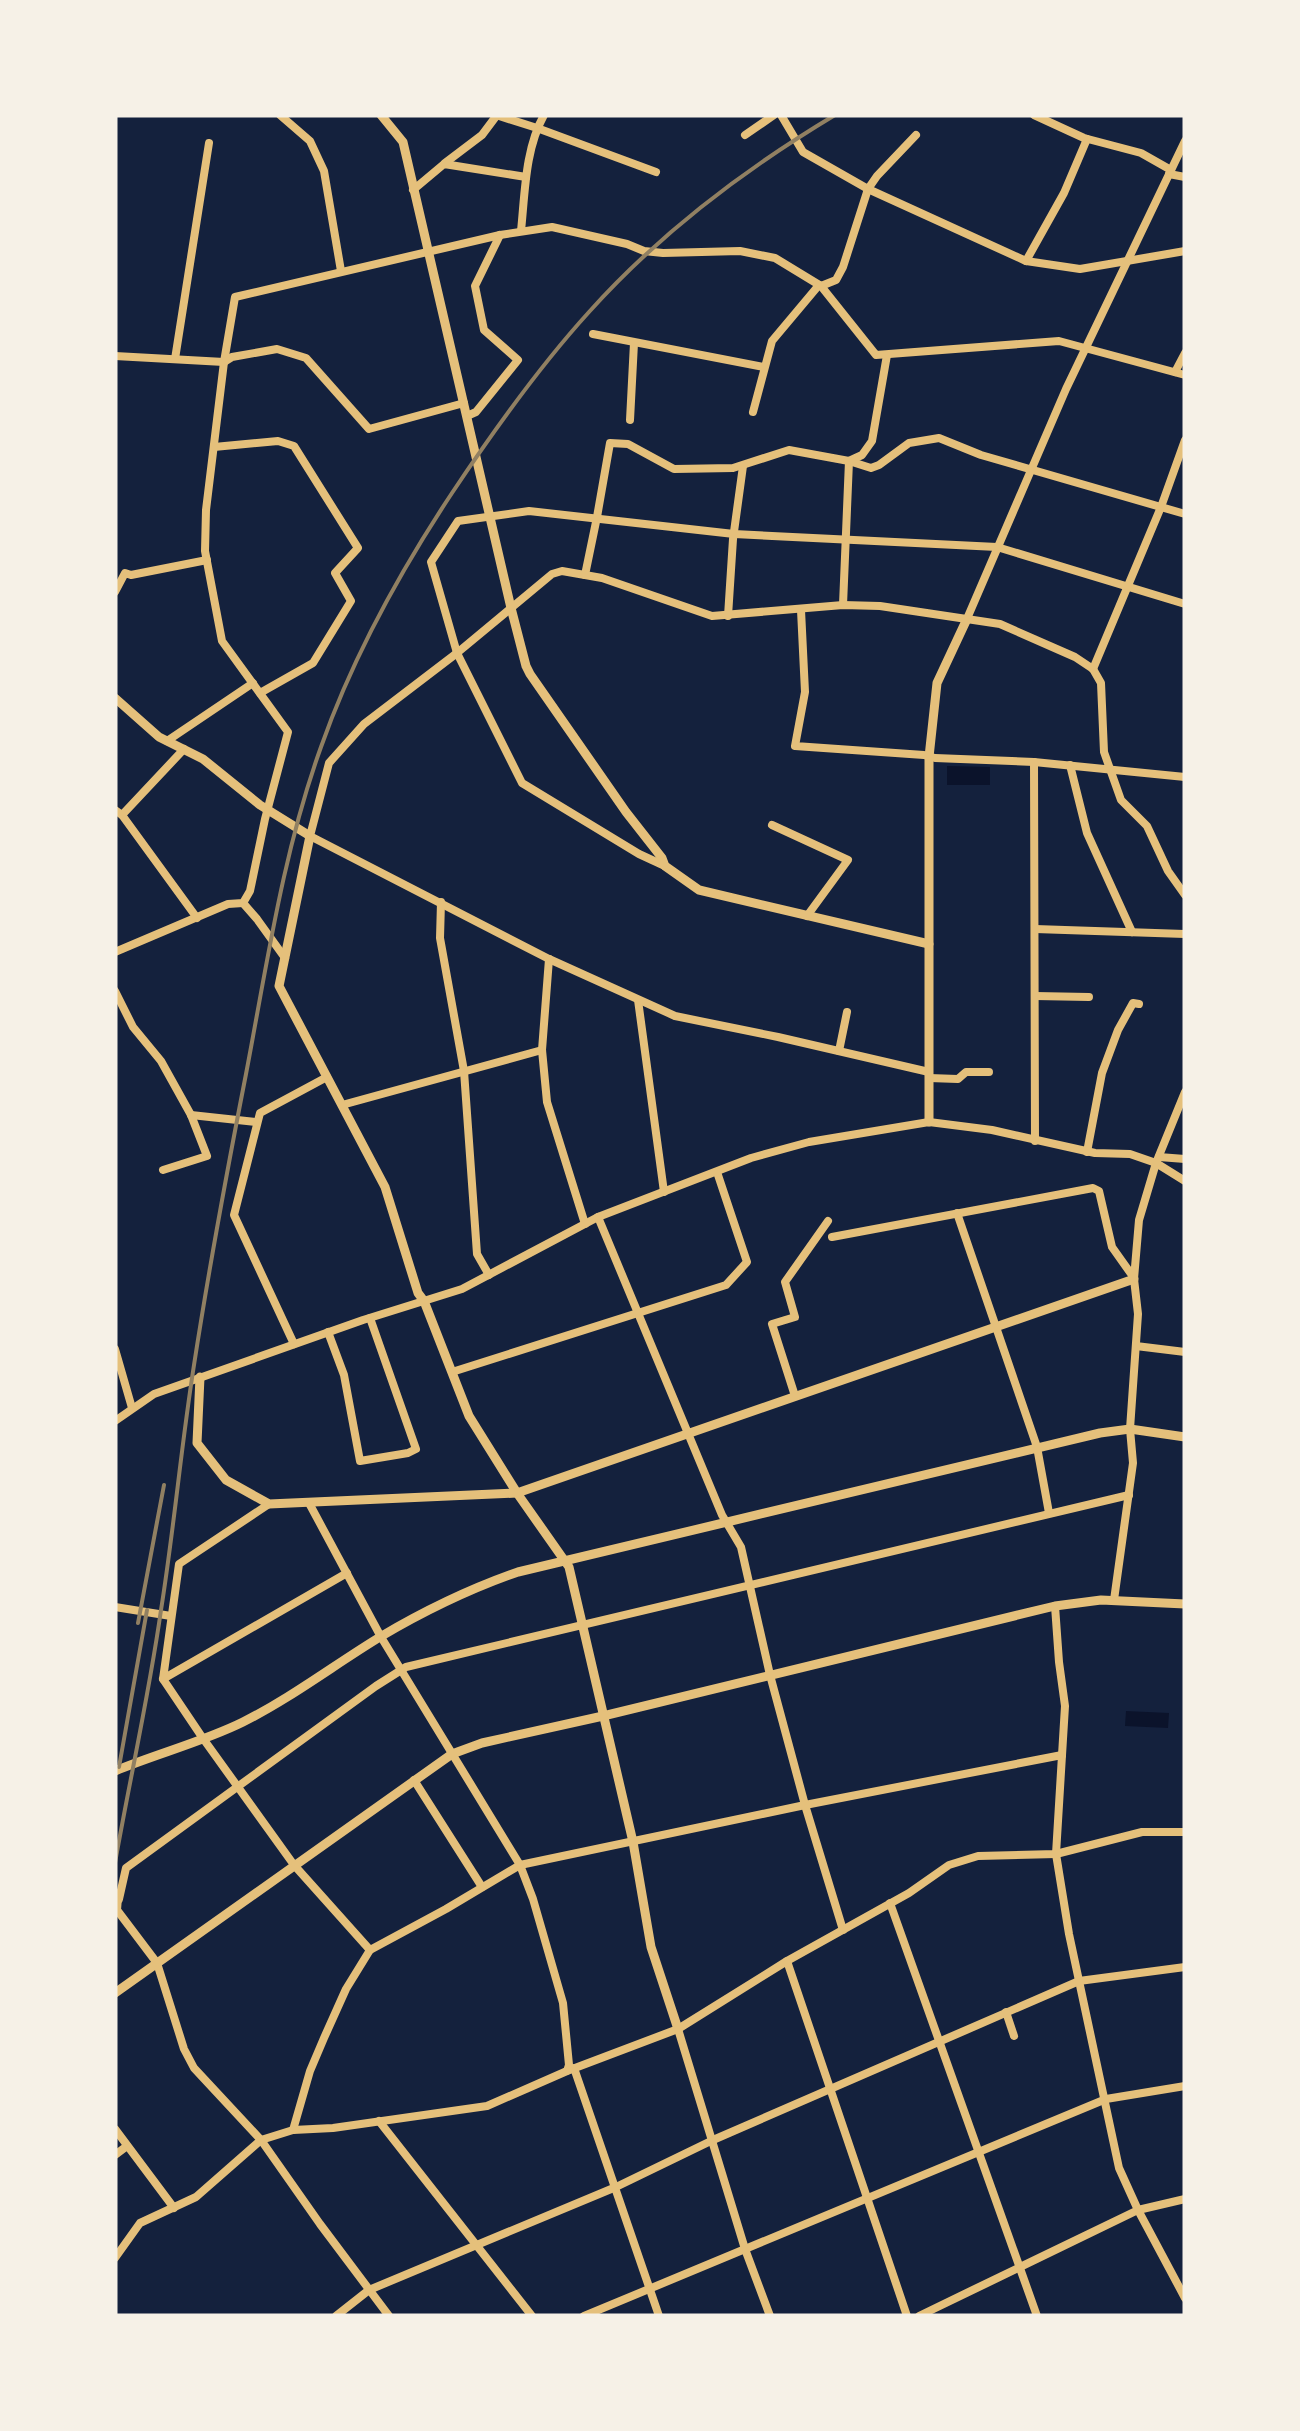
<svg xmlns="http://www.w3.org/2000/svg" width="1300" height="2431" font-family="'Noto Sans',sans-serif">
  <style>
    .water { fill: #0b132b }
    .lines { fill: none; stroke-linecap: round; stroke-linejoin: round }
    .minor { stroke: #e5c07b; stroke-width: 8 }
    .tertiary { stroke: #e5c07b; stroke-width: 9 }
    .rail { stroke: #918062; stroke-width: 4 }
  </style>
  <rect width="100%" height="100%" fill="#14213d"/>
  <!-- water -->
  <g class="water">
    <path d="M947,766L990,767V785H947Z"/>
    <path d="M1126,1711L1169,1713L1168,1728L1125,1726Z"/>
  </g>
  <g class="lines">
    <!-- minor -->
    <g class="minor">
      <path d="M280,115L310,141L324,171L341,271"/>
      <path d="M496,115L537,128L656,172"/>
      <path d="M781,115L803,152L868,189L1026,261L1080,269L1185,251"/>
      <path d="M1034,115L1084,138L1141,153L1171,170"/>
      <path d="M745,135L774,115"/>
      <path d="M445,163L482,135L497,115"/>
      <path d="M1169,174L1185,177"/>
      <path d="M413,190L444,164L526,177"/>
      <path d="M521,231C525,193 525,149 544,115"/>
      <path d="M1026,261L1064,193L1087,139"/>
      <path d="M821,286L836,280L843,267L868,189L877,176L916,135"/>
      <path d="M593,334L764,367"/>
      <path d="M115,356L224,362L232,357L277,349L306,358L369,429L464,403"/>
      <path d="M175,359L209,143"/>
      <path d="M1175,372L1185,353"/>
      <path d="M753,412L772,341L819,285"/>
      <path d="M467,416L476,412L518,360L484,330L475,286L500,235"/>
      <path d="M630,420L634,343"/>
      <path d="M214,447L278,441L294,446L358,548L335,573L351,601L313,663L260,693"/>
      <path d="M585,575L597,517L610,443L628,444L674,469L733,468L789,450L849,461L871,468L879,465L909,443L939,438L981,455L1185,514"/>
      <path d="M115,592L125,573L131,575L207,560"/>
      <path d="M843,605L849,461L862,455L872,441L887,355"/>
      <path d="M801,610L805,692L795,746L924,755L935,758L1034,762L1185,777"/>
      <path d="M728,616L733,539L743,466"/>
      <path d="M966,621L1066,389L1185,141"/>
      <path d="M1093,669L1161,507L1185,440"/>
      <path d="M167,741L253,683"/>
      <path d="M1034,762L1035,1141"/>
      <path d="M1070,765L1087,833L1132,932"/>
      <path d="M115,810L122,815L197,918"/>
      <path d="M122,815L184,749"/>
      <path d="M772,825L848,860L807,916"/>
      <path d="M665,866L639,854L522,783L457,653L431,562L458,521L529,511L734,534L997,547L1185,604"/>
      <path d="M441,902L440,938L464,1071L477,1254L489,1275"/>
      <path d="M243,903L257,919L285,958"/>
      <path d="M1035,929L1185,934"/>
      <path d="M115,952L228,904L243,903L250,891L265,819L288,732L222,641L205,551L206,510L224,362L235,297L500,235L552,227L627,244L644,251L663,253L740,251L775,258L821,286L876,355L1059,341L1185,375"/>
      <path d="M549,959L542,1050L547,1102L585,1224"/>
      <path d="M115,991L133,1027L161,1061L191,1115L207,1156L163,1170"/>
      <path d="M1035,996L1089,997"/>
      <path d="M638,1000L664,1192"/>
      <path d="M839,1051L847,1012"/>
      <path d="M929,1072L778,1037L675,1016L549,959L310,836L329,763L364,724L457,653L552,574L562,571L602,578L712,616L843,605L880,606L1000,624L1075,657L1093,669L1101,683L1104,752L1121,800L1147,826L1168,871L1185,895"/>
      <path d="M929,1078L958,1079L966,1072H989"/>
      <path d="M342,1105L542,1050"/>
      <path d="M191,1115L256,1122"/>
      <path d="M1087,1152L1102,1073L1118,1030L1133,1003L1139,1004"/>
      <path d="M1159,1157L1185,1159"/>
      <path d="M957,1213L1037,1447L1049,1513"/>
      <path d="M598,1217L722,1515L741,1547L770,1675L805,1805L843,1930"/>
      <path d="M832,1237L1093,1188L1099,1191L1112,1247L1134,1278"/>
      <path d="M328,1332L344,1375L360,1461L408,1453L416,1449L370,1318"/>
      <path d="M294,1344L234,1215L260,1113L327,1077"/>
      <path d="M1136,1346L1185,1352"/>
      <path d="M115,1349L132,1408"/>
      <path d="M452,1372L726,1285L747,1262L717,1172"/>
      <path d="M795,1396L772,1324L795,1317L785,1282L828,1221"/>
      <path d="M115,1421L154,1394L363,1320L462,1289L598,1217L751,1158L809,1142L929,1122L992,1130L1095,1153L1130,1154L1156,1163L1185,1181"/>
      <path d="M309,1503L381,1637L520,1865L533,1899L563,2003L569,2065L567,2071"/>
      <path d="M269,1504L179,1564L163,1679L202,1737L294,1865L370,1950"/>
      <path d="M1114,1600L1133,1463L1130,1429L1138,1314L1134,1279L1139,1220L1156,1163L1185,1092"/>
      <path d="M1055,1606L1059,1662L1065,1706L1056,1854L1069,1934L1119,2168L1138,2210L1185,2298"/>
      <path d="M115,1607L171,1616"/>
      <path d="M163,1679L347,1573"/>
      <path d="M414,1780L482,1887"/>
      <path d="M118,1898L117,1910L157,1963L184,2049L194,2068L261,2140L320,2224L389,2316"/>
      <path d="M119,1899L126,1868L376,1686L406,1667L1129,1495"/>
      <path d="M890,1903L1037,2316"/>
      <path d="M787,1961L907,2316"/>
      <path d="M1006,2012L1014,2036"/>
      <path d="M678,2029L745,2249L770,2316"/>
      <path d="M574,2068L659,2316"/>
      <path d="M379,2121L532,2316"/>
      <path d="M115,2129L174,2208"/>
      <path d="M293,2130L310,2071L324,2038L346,1989L370,1950L446,1909L520,1865L805,1805L1062,1755"/>
      <path d="M115,2155L127,2146"/>
      <path d="M115,2258L140,2223L196,2197L261,2140L293,2130L333,2128L487,2106L567,2071L678,2029L787,1961L909,1893L949,1865L978,1856L1056,1854L1142,1832H1185"/>
      <path d="M336,2316L369,2290L616,2187L713,2140L1079,1981L1185,1967"/>
      <path d="M584,2316L1106,2099L1185,2086"/>
      <path d="M919,2316L1138,2210L1185,2199"/>
    </g>
    <!-- tertiary -->
    <g class="tertiary">
      <path d="M381,115L403,142L511,608L526,666L530,674L626,812L662,858L665,866L699,890L929,944"/>
      <path d="M115,698L159,737L203,759L260,805L310,836L279,986L385,1187L418,1293L424,1301L469,1416L517,1493L569,1567L633,1842L651,1947L678,2029"/>
      <path d="M929,1122V757L937,683L966,621"/>
      <path d="M200,1377L197,1443L226,1480L269,1504L517,1493L1134,1279"/>
      <path d="M115,1771C156,1754 205,1741 243,1722C291,1698 334,1665 380,1637C424,1611 469,1589 518,1572L1100,1433L1130,1429L1185,1437"/>
      <path d="M115,1993L452,1754L482,1743L603,1716L1055,1606L1101,1600L1185,1604"/>
    </g>
    <!-- rail -->
    <g class="rail">
      <path d="M138,1623L164,1485"/>
      <path d="M119,1767L147,1610"/>
      <path d="M115,1863C130,1778 149,1695 161,1610C174,1529 181,1447 194,1365C209,1268 227,1171 246,1074C267,964 283,852 321,747C353,656 399,573 452,493C494,430 538,368 589,312C659,234 745,169 835,115"/>
    </g>
  </g>
  <!-- border -->
  <rect width="1300" height="2431" fill="none" stroke="#f6f1e7" stroke-width="235"/>
</svg>
